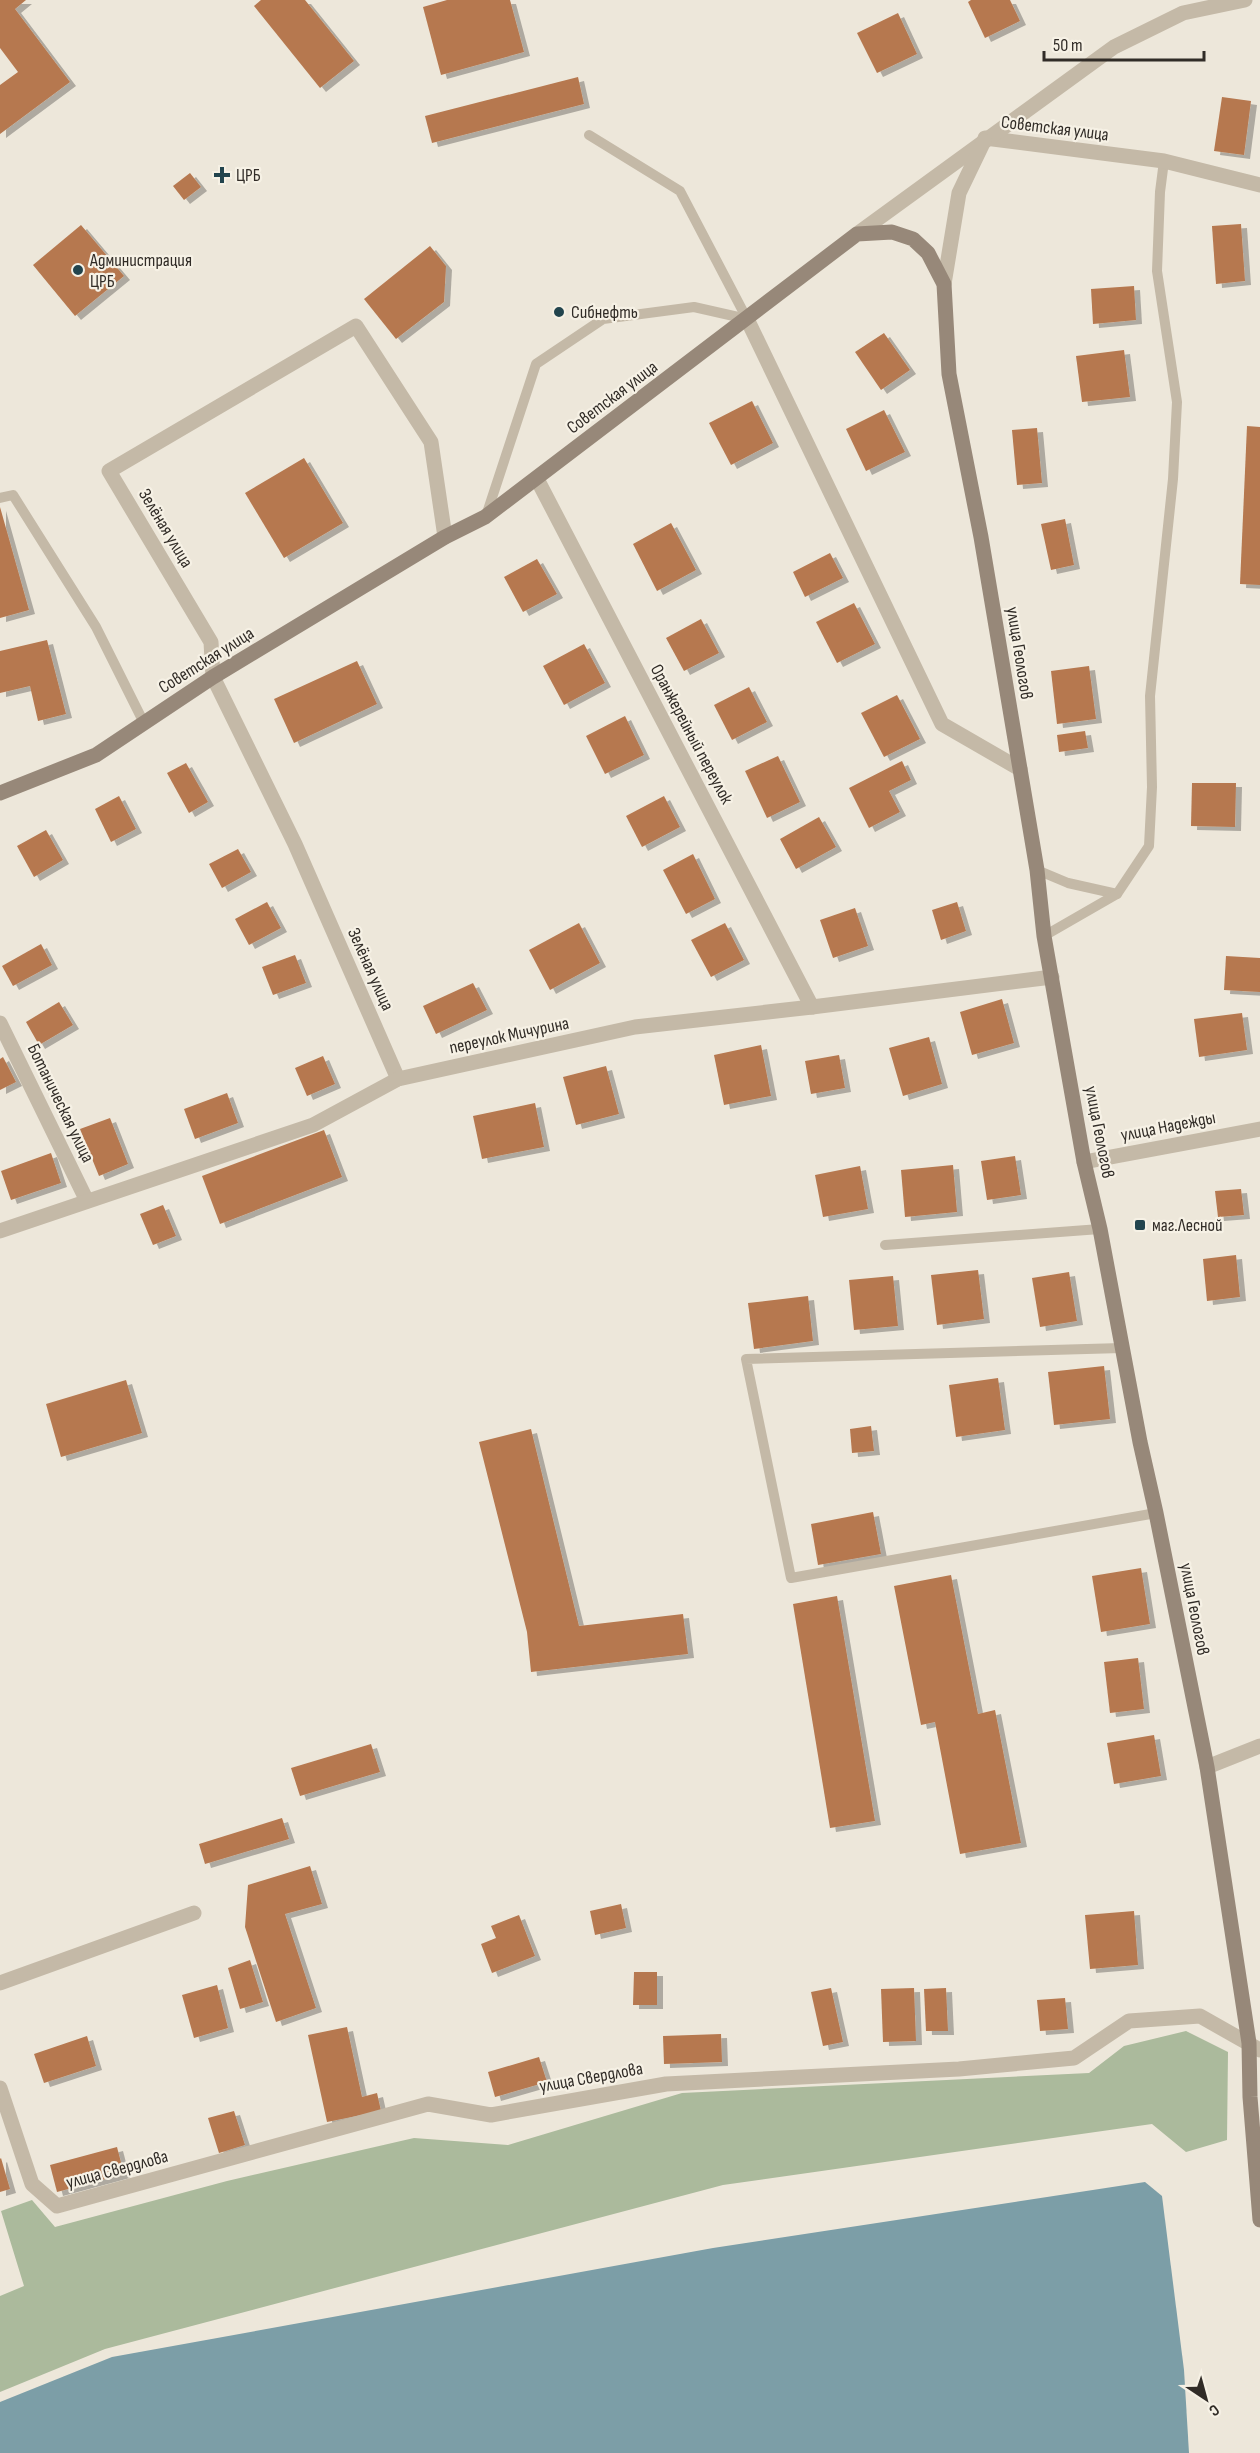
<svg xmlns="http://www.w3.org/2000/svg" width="1260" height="2453" font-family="'Sofia Sans Condensed',sans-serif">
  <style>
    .green { fill: #abba9c }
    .water { fill: #7c9ea7 }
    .building { fill: #b6784f; filter: url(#shadow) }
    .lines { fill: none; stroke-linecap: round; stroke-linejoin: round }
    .lane { stroke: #c4b9a7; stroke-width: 10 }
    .street { stroke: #c4b9a7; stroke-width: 15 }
    .secondary { stroke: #978879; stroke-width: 15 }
    .poi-dot { fill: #22444d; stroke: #f6f1e5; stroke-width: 2 }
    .labels { text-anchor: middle; stroke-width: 4.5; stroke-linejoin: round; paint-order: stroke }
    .street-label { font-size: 18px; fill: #312c27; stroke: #f6f1e5 }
    .poi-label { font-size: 18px; fill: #312c27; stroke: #f6f1e5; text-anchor: start }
  </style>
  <defs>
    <filter id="shadow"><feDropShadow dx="6" dy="4" stdDeviation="0" flood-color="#0004"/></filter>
  </defs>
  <rect width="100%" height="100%" fill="#ede7da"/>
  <!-- green -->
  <path class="green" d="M1186,2031L1228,2052L1227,2140L1186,2152L1152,2124L723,2185L105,2349L0,2392V2296L24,2286L1,2211L32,2200L55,2227L227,2181L414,2138L508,2145L682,2093L1089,2073L1124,2046Z"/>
  <!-- water -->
  <path class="water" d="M1145,2182L1162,2196L1184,2370L1189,2453H0V2402L112,2357L713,2248Z"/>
  <!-- building -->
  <g class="building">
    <path d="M0,0H26L15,9L70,82L0,134V85L18,72L0,48Z"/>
    <path d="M261,0H305L354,61L320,88L254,6Z"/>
    <path d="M447,0H510L524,52L441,75L423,7Z"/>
    <path d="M971,0H1010L1020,21L985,38L968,2Z"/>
    <path d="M898,13L917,54L877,73L857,33Z"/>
    <path d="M578,77L584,104L432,143L425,116Z"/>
    <path d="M1222,97L1251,101L1244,155L1214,151Z"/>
    <path d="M190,173L201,187L184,200L173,186Z"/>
    <path d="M1241,224L1245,281L1216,284L1212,226Z"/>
    <path d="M81,225L124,276L75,316L33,265Z"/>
    <path d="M430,246L446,266L444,302L396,339L364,299Z"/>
    <path d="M1134,286L1136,320L1093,324L1091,289Z"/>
    <path d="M884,333L910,370L881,390L855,352Z"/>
    <path d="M1124,350L1130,397L1082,402L1076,356Z"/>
    <path d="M752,401L773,443L731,465L709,423Z"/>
    <path d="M884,410L905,452L866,471L846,429Z"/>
    <path d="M1247,426L1260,427V585L1240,584Z"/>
    <path d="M1037,428L1042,483L1017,485L1012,430Z"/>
    <path d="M304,458L343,523L284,558L245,493Z"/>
    <path d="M0,507L29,610L0,618Z"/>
    <path d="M1065,519L1074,565L1051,570L1041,524Z"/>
    <path d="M671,523L696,570L657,591L633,544Z"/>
    <path d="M830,553L843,578L805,597L793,572Z"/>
    <path d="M537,559L557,594L523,612L504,577Z"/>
    <path d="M854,603L875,644L837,663L816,622Z"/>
    <path d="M701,619L719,653L684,671L666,638Z"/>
    <path d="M47,640L66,714L38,721L30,686L0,693V651Z"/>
    <path d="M584,644L605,683L564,705L543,666Z"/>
    <path d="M357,661L377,704L294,743L274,699Z"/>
    <path d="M1089,666L1096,719L1057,724L1051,671Z"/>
    <path d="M749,687L767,722L732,740L714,705Z"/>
    <path d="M897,695L920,739L884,757L861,713Z"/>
    <path d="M625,716L644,755L605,774L586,736Z"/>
    <path d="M1085,731L1088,748L1059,752L1057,735Z"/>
    <path d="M778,756L800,802L767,818L745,771Z"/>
    <path d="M902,761L911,780L889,791L900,812L869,828L849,788Z"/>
    <path d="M186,763L208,802L189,813L167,773Z"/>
    <path d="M1192,783H1236L1235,827L1191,826Z"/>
    <path d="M119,796L136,829L111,842L95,809Z"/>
    <path d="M664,796L680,827L642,847L626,816Z"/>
    <path d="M819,817L836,847L796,869L780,839Z"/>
    <path d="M46,830L63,860L34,877L17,846Z"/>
    <path d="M238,849L251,872L222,888L209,864Z"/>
    <path d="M693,854L715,899L686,914L663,870Z"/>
    <path d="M267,902L281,928L249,945L235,919Z"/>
    <path d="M957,902L966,931L941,940L932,910Z"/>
    <path d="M855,908L868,946L833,958L820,920Z"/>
    <path d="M579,923L600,963L550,990L529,950Z"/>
    <path d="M725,923L744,960L711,977L691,940Z"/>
    <path d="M41,944L52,965L13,986L2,966Z"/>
    <path d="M295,955L306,983L273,995L262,967Z"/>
    <path d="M1226,956L1260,958V992L1224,990Z"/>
    <path d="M473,983L487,1010L436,1034L423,1006Z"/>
    <path d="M1002,999L1014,1043L972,1055L960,1012Z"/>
    <path d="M59,1002L73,1025L39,1045L26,1022Z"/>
    <path d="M1242,1013L1247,1050L1199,1057L1194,1019Z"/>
    <path d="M929,1037L942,1084L903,1096L889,1048Z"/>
    <path d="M761,1045L771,1096L724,1105L714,1055Z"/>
    <path d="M839,1055L845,1088L811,1094L805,1061Z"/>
    <path d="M323,1056L335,1084L307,1096L295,1068Z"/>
    <path d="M3,1057L16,1082L0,1090V1059Z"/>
    <path d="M606,1066L619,1114L576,1125L563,1077Z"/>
    <path d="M227,1093L238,1123L195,1139L184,1109Z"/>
    <path d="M535,1103L544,1147L482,1159L473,1116Z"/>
    <path d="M110,1118L128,1164L99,1176L80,1129Z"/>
    <path d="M324,1130L342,1177L220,1224L202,1176Z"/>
    <path d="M51,1153L61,1183L11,1200L1,1171Z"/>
    <path d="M1015,1156L1021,1195L987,1200L981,1161Z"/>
    <path d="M953,1165L957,1212L905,1217L901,1170Z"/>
    <path d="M860,1166L868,1209L823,1217L815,1175Z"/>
    <path d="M1241,1189L1244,1215L1218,1217L1215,1191Z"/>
    <path d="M163,1205L176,1236L153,1245L140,1214Z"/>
    <path d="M1236,1255L1240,1297L1207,1301L1203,1259Z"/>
    <path d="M978,1270L984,1319L937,1325L931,1275Z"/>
    <path d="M1069,1272L1077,1321L1040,1327L1032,1278Z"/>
    <path d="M893,1276L898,1326L854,1330L849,1280Z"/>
    <path d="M808,1296L813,1341L754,1349L748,1303Z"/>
    <path d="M1104,1366L1110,1419L1054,1425L1048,1372Z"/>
    <path d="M998,1378L1005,1430L956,1437L949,1385Z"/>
    <path d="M126,1380L142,1433L61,1457L46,1404Z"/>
    <path d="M871,1426L874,1451L852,1453L850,1429Z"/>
    <path d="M531,1429L579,1626L683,1614L688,1654L531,1672L527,1632L479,1442Z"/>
    <path d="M873,1512L881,1554L818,1565L811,1524Z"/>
    <path d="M1141,1568L1150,1624L1101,1632L1092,1576Z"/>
    <path d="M951,1575L978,1714L995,1710L1021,1843L960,1854L935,1722L921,1725L894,1586Z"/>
    <path d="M837,1596L875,1821L830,1828L793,1604Z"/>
    <path d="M1138,1658L1144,1709L1110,1713L1104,1662Z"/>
    <path d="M1154,1735L1161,1776L1114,1784L1107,1743Z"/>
    <path d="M371,1744L380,1772L300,1796L291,1768Z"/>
    <path d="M282,1818L289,1839L205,1864L199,1844Z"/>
    <path d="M310,1866L322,1904L285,1914L316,2008L276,2022L245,1927L248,1885Z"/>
    <path d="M621,1904L626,1928L595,1935L590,1911Z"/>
    <path d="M1134,1911L1138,1965L1090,1969L1085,1915Z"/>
    <path d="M519,1915L535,1956L492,1973L481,1944L496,1938L491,1926Z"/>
    <path d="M250,1960L263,2002L240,2009L228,1968Z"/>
    <path d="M634,1972H657V2005H633Z"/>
    <path d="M217,1985L228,2028L194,2038L182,1995Z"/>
    <path d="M831,1988L843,2042L823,2046L811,1992Z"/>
    <path d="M914,1988L916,2041L883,2042L881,1989Z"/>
    <path d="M946,1988L948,2031H926L924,1989Z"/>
    <path d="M1065,1998L1068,2029L1040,2031L1037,2000Z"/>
    <path d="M347,2027L362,2097L377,2093L381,2111L327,2122L308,2035Z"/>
    <path d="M721,2034L722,2062L664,2064L663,2036Z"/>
    <path d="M87,2036L96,2066L44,2083L34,2054Z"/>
    <path d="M539,2057L547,2082L495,2097L488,2072Z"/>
    <path d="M234,2111L245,2145L219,2153L208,2118Z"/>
    <path d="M117,2147L124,2174L57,2192L50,2165Z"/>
    <path d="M1,2158L10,2189L0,2192V2159Z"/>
  </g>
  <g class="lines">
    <!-- lane -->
    <g class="lane">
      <path d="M589,135L680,191L747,319"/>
      <path d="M0,498L13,495L96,627L144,723"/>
      <path d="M486,516L536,364L603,319L694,307L747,319"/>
      <path d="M1037,870L1068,883L1117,894"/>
      <path d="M1044,936L1117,894L1149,846L1152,787L1150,696L1173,479L1177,402L1157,271L1160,192L1164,161"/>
      <path d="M885,1245L1100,1229"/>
      <path d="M1122,1348L746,1359L791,1578L1156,1513"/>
    </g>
    <!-- street -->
    <g class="street">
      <path d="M985,138L1164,161L1260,185"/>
      <path d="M857,234L1114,47L1183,13L1245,0"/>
      <path d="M944,284L959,193L984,141"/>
      <path d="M747,319L942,724L1020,769"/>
      <path d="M537,479L812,1007"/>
      <path d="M0,1023L87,1201"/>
      <path d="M398,1079L295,844L213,677L211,642L109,471L356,326L431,442L445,537"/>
      <path d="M1084,1162L1260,1129"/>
      <path d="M0,1231L313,1125L398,1079L635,1027L812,1007L1052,977"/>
      <path d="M1207,1767L1260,1746"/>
      <path d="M0,1983L194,1913"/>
      <path d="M0,2088L32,2184L57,2206L428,2104L491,2115L666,2084L959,2069L1074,2058L1129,2021L1200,2016L1260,2050"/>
    </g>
    <!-- secondary -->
    <path class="secondary" d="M0,793L96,755L213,677L445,537L485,517L857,234L892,232L913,239L928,253L944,284L949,374L981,537L1037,870L1044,936L1084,1162L1100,1229L1140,1442L1156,1513L1207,1767L1249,2043L1250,2097L1260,2220"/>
  </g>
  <!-- markers -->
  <g class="poi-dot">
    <path d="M219 166h6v6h6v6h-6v6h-6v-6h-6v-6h6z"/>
    <circle cx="78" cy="270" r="6"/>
    <circle cx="559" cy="312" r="6"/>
    <rect x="1134" y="1219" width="12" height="12" rx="3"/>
  </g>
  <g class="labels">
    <!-- street labels -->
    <g class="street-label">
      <text transform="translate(1055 128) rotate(7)" y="6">Советская улица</text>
      <text transform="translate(612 397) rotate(-37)" y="6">Советская улица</text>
      <text transform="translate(166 528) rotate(59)" y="6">Зелёная улица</text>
      <text transform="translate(1020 653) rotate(81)" y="6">улица Геологов</text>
      <text transform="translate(206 660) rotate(-32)" y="6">Советская улица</text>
      <text transform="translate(692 734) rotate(62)" y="6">Оранжерейный переулок</text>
      <text transform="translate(371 969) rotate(66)" y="6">Зелёная улица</text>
      <text transform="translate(509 1035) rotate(-12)" y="6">переулок Мичурина</text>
      <text transform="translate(61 1103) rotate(64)" y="6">Ботаническая улица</text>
      <text transform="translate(1168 1126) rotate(-11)" y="6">улица Надежды</text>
      <text transform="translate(1100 1132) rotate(79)" y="6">улица Геологов</text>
      <text transform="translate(1195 1609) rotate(79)" y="6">улица Геологов</text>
      <text transform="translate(591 2077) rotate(-10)" y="6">улица Свердлова</text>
      <text transform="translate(117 2169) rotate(-15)" y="6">улица Свердлова</text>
    </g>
    <!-- poi labels -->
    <g class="poi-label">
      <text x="236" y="181">ЦРБ</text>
      <text x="90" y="266">Администрация<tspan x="90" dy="21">ЦРБ</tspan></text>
      <text x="571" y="318">Сибнефть</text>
      <text x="1152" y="1231">маг.Лесной</text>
    </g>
  </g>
  <!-- north arrow -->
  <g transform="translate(1206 2399) rotate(144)" stroke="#f6f1e5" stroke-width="4.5" paint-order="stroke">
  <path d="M0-4.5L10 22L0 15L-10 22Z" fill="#312c27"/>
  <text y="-9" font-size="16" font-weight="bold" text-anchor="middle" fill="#312c27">С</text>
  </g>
  <!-- scale -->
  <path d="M1044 51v9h160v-9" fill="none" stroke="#312c27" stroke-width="3"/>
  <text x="1053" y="51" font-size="18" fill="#312c27" stroke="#f6f1e5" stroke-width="4.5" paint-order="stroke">50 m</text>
</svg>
